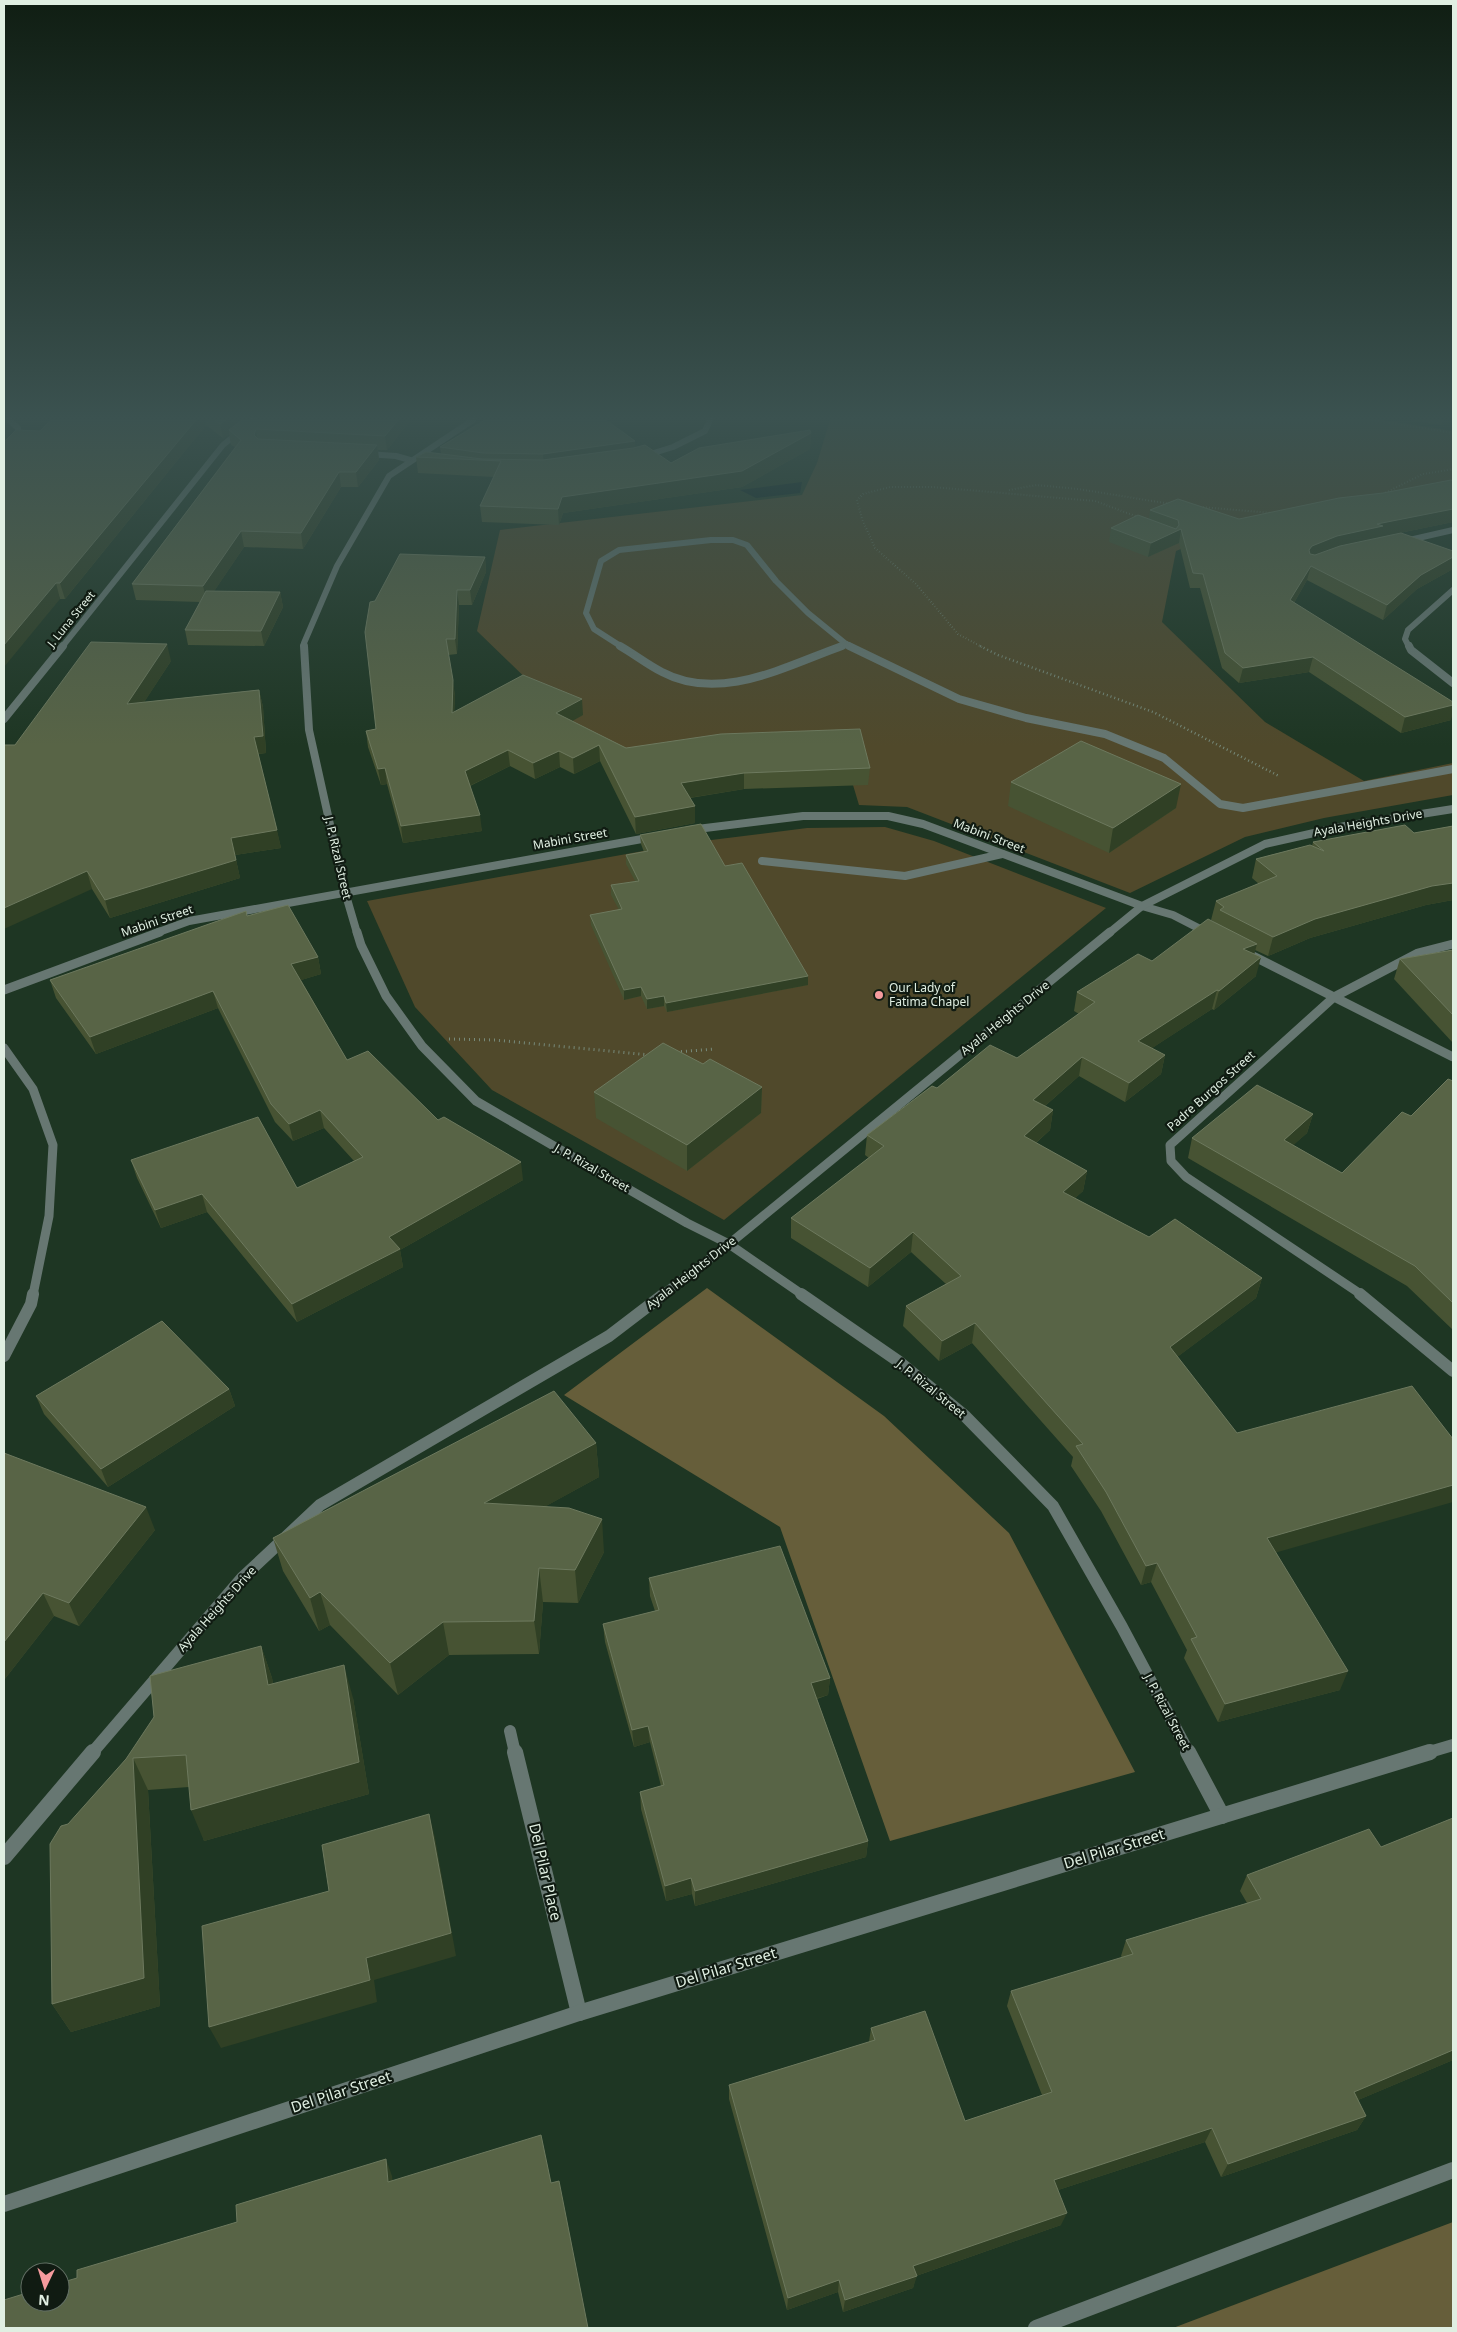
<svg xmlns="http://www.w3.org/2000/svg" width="1457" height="2332" font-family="'Noto Sans',sans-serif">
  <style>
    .green { fill: #50492b }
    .forest { fill: #665e3a }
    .water { fill: #041e20 }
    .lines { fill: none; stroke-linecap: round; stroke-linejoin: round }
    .path-far2 { stroke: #778a7a; stroke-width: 2; stroke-dasharray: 0.5 2.5; stroke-linecap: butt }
    .path-far1 { stroke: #778a7a; stroke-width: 2.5; stroke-dasharray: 1 3; stroke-linecap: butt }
    .path { stroke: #778a7a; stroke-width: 3; stroke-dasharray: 1 4; stroke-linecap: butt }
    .service-far3 { stroke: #677772; stroke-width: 6 }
    .service-far2 { stroke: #677772; stroke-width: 8 }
    .service-far1 { stroke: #677772; stroke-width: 9 }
    .service { stroke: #677772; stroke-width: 16 }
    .minor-far4 { stroke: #677772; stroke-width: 6 }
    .minor-far3 { stroke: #677772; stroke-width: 8 }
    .minor-far2 { stroke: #677772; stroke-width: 9 }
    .minor-far1 { stroke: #677772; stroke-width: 12 }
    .minor { stroke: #677772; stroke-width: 16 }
    .wall { fill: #475333 }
    .shaded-wall { fill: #304025 }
    .building { fill: #586446; stroke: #6d795e }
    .poi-dot { fill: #f59b9e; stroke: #101b12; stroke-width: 2 }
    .labels { text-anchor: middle; stroke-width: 4.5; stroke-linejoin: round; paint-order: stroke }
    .far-street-label { font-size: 11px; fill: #e0efe2; stroke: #101b12 }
    .street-label { font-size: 12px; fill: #e0efe2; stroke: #101b12 }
    .poi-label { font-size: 12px; fill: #e0efe2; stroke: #101b12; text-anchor: start }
    .near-street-label { font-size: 15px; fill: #e0efe2; stroke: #101b12 }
  </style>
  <rect width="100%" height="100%" fill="#1e3623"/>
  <!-- green -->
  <g class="green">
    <path d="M830,420H1383L1453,431V484L1240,524L1176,551L1162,622L1265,722L1364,781L1453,763V795L1324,818L1245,837L1130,893L907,807L859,805L841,745L604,754L477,631L500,530L802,495L817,463Z"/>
    <path d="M885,827L934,841L1106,908L724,1220L492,1090L415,1007L367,901L687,843L807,828Z"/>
  </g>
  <!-- forest -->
  <g class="forest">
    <path d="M707,1288L884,1416L1009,1533L1135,1772L890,1841L780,1527L564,1395Z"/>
    <path d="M1453,2222V2328H1173Z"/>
  </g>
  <!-- water -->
  <path class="water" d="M802,482L800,493L756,498L740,490Z"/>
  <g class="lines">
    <!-- path-far2 -->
    <g class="path-far2">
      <path d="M1372,420L1453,433"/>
      <path d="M1009,490L1037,485L1078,489L1171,504"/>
      <path d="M1383,494L1423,474L1453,469"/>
      <path d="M1200,507L1273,513"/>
      <path d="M982,647L958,634L916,584L875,548L862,519L857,500L863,494L890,487H932L1095,501L1138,517"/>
    </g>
    <!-- path-far1 -->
    <path class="path-far1" d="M980,646L998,655L1153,712L1279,776"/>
    <!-- path -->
    <g class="path">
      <path d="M449,1039L495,1040L650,1055"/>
      <path d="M676,1052L715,1049"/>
    </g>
    <!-- service-far3 -->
    <path class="service-far3" d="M367,454L396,456L410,460"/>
    <!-- service-far2 -->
    <g class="service-far2">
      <path d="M762,861L905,876L1002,854"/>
      <path d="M1142,906L1173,915L1208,933"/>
    </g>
    <!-- service-far1 -->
    <g class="service-far1">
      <path d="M1206,932L1208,933"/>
      <path d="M1249,954L1334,997"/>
    </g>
    <!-- service -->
    <path class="service" d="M1036,2328L1453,2170"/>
    <!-- minor-far4 -->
    <g class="minor-far4">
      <path d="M4,454L17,441L18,428L9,420"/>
      <path d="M644,456L673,447L705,431L710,420"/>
      <path d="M1405,541L1453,530"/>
      <path d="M846,644L852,647"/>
      <path d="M62,647L223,445L254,420"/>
      <path d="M304,647V643L337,566L389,476L473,420"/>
      <path d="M622,647L594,629L586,613L601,561L619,550L711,540H733L747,545L776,581L808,613L846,644"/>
      <path d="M838,647L846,644"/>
      <path d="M1409,647L1405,639L1408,630L1453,590"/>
    </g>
    <!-- minor-far3 -->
    <g class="minor-far3">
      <path d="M304,646L309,730L345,892L357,933"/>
      <path d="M620,646C634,654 648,665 662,672C720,703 786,666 842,646"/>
      <path d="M849,646L959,699L1026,718L1105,734L1164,758L1220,804L1243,808L1453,769"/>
      <path d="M1409,646L1411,650L1453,683"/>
      <path d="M4,719L63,646"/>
      <path d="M689,830L803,816H888L923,824L1142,906"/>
      <path d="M156,933L189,921L653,837"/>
      <path d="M1109,933L1142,906L1265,844L1345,826L1453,809"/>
    </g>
    <!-- minor-far2 -->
    <g class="minor-far2">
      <path d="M357,932L361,945L386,996L422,1046L476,1101L687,1223L729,1244L803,1295"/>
      <path d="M4,990L160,932"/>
      <path d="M1334,997L1453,1057"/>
      <path d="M4,1048L33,1089L53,1145L49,1216L33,1295"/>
      <path d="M662,1295L729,1244L1110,932"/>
      <path d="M1362,1295L1186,1177L1171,1161L1170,1145L1334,997L1418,953L1453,944"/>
    </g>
    <!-- minor-far1 -->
    <g class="minor-far1">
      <path d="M801,1294L898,1361L965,1416L1053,1506L1122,1627L1189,1753"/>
      <path d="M1360,1294L1453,1371"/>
      <path d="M4,1356L31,1304L33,1294"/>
      <path d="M510,1731L515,1753"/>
      <path d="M92,1753L242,1578L320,1505L609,1336L664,1294"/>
      <path d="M1426,1753L1453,1745"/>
    </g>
    <!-- minor -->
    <g class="minor">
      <path d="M515,1752L579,2013"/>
      <path d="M1188,1752L1222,1816"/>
      <path d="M4,1857L93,1752"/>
      <path d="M4,2204L579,2013L1430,1752"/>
    </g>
  </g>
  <!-- wall -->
  <g class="wall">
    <path d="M51,420H409V422L387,450H378L379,460L358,487H341L303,549L244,547L214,591L280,592L283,607L264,646L188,645L185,630L200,602L136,600L132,584L235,447L231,445L229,434L223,438L206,425L65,599H60L5,440L40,431Z"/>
    <path d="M1409,420H1443L1441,425Z"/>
    <path d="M811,433L810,449L742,487L563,513L559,525L482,522L480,506L494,477L418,473L416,457L441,454L440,447L635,441V448L671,463Z"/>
    <path d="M1453,481V522L1380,537L1453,551V569L1417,589L1383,620L1307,580L1294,603L1451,720L1401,733L1309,672L1239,683L1222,668L1200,588H1190L1179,543L1148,557L1109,542L1111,528L1149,519L1150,510L1239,519L1383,493Z"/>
    <path d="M485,557L486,572L472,605H459L457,654L448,655L455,696L454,712L583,715L572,721L626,748L870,768L868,785L744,789L690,798L695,823L636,834L600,761L574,774L560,767L535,779L510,766L470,786L482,831L403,843L387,784L381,785L368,747L366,731L376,729L375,601Z"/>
    <path d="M171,661L144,702L259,690L263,707L266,753L258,754L281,848L235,855L240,878L110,918L92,889L15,745Z"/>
    <path d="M1011,782L1176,808L1109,853L1008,806Z"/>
    <path d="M1453,826V900L1426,905L1310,938L1268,956L1255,950L1254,954L1256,976L1214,1010L1212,1009L1152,1048L1165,1055L1161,1074L1125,1102L1079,1076L1045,1106L1053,1110L1050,1130L1036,1143L1087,1171L1083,1191L1075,1198L1149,1237L1262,1278L1256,1298L1177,1357L1276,1552L1340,1690L1218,1722L1184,1658L1187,1650L1151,1582L1141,1585L1101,1511L1071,1466L1073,1457L972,1343L939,1361L903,1326L906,1306L946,1284L911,1252L868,1287L791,1238V1218L869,1158L865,1155L867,1135L937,1088L1017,1058L1079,1014L1074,1011L1077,992L1152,961L1216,923L1211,920L1216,901L1259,884L1252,878L1256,859L1312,846L1313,842L1414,833Z"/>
    <path d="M640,835L725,866L808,976V985L667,1012L664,1006L647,1009L641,996L624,1000L591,925L590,915L619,910L611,895V885L635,881L626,864V855L644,852L641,844Z"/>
    <path d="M248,916L318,957L321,974L301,980L347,1060L438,1120L523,1180L400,1250L403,1267L297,1322L207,1212L161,1228L137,1178L131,1160L297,1188L354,1161L324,1128L293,1141L275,1122L218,1008L96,1054L56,998L50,980Z"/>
    <path d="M1453,950V1043L1394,979L1400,959Z"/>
    <path d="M703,1064L762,1087L761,1113L687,1171L596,1118L594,1092Z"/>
    <path d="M1453,1081V1330L1407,1286L1188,1158L1192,1138L1313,1114L1307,1133L1293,1145L1342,1173Z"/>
    <path d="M229,1389L235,1406L108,1487L44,1414L36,1396Z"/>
    <path d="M596,1443L599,1477L544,1507L604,1552L578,1603L543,1602L539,1654L449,1655L398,1695L330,1625L319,1631L283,1571L273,1538Z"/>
    <path d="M4,1453L155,1530L79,1626L54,1616L4,1680Z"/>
    <path d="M649,1578L830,1678L828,1695L817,1699L868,1841L866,1857L695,1906L692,1894L666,1901L641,1809L640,1792L661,1786L650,1742L634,1747L605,1642L603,1624L655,1611L650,1596Z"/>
    <path d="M261,1646L272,1678L273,1684L353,1698L369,1794L204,1841L189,1787L148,1790L160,2006L71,2032L52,2004L126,1759Z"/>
    <path d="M1453,1818V2060L1358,2100L1366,2116L1357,2130L1221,2177L1205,2142L1058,2190L1061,2225L916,2276L913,2288L843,2312L838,2292L787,2310L729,2099V2085L869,2042L871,2028L965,2121L1042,2095L1007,2006L1011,1991L1122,1958L1121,1956L1126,1940L1247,1903L1240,1891L1247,1875L1381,1847Z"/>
  </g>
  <!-- shaded-wall -->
  <g class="shaded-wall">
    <path d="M196,420H205L206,425L65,599L60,583Z"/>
    <path d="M226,420H246L229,430V434L223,438L220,424Z"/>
    <path d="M398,420H409V422L387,450L385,436Z"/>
    <path d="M256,429L258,444L254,435Z"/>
    <path d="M811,433L810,449L742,487L563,513L559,525L558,509L562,497Z"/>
    <path d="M635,441L636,453L544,466L543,454Z"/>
    <path d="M377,445L379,460L358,487L356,472Z"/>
    <path d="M339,472L341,487L303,549L301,533Z"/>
    <path d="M1453,509V522L1380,537L1379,540L1308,560L1309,550L1312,546L1337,536L1377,524Z"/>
    <path d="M1181,529L1179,543L1148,557L1151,543Z"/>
    <path d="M241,531L244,547L207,602L203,586Z"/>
    <path d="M485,557L486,572L472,605L470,590Z"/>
    <path d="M1453,557V569L1417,589L1383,620L1387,605L1421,575Z"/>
    <path d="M1311,566L1307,580L1287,615L1290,600Z"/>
    <path d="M56,583L60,599L4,667V645Z"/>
    <path d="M457,590L459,605L457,654L455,639Z"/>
    <path d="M280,592L283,607L264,646L261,631Z"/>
    <path d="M167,644L171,661L132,721L127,704Z"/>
    <path d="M1313,657L1309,672L1239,683L1243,668Z"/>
    <path d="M453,680L455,696L454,729L452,713Z"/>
    <path d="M259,690L263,707L266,753L257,754L254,737Z"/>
    <path d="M582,699L583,715L558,729L556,713Z"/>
    <path d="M1453,705V713L1451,720L1401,733L1405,717Z"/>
    <path d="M599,745L600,761L574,774L573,758Z"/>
    <path d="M508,750L510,766L467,787L465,771Z"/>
    <path d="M559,751L560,767L535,779L533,763Z"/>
    <path d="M385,768L387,784L381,785L378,769Z"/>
    <path d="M744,773V789L682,799L681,783Z"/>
    <path d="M1181,784L1176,808L1109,853L1113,828Z"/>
    <path d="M695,806V823L636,834L635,817Z"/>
    <path d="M480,815L482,831L403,843L401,826Z"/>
    <path d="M277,830L281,848L235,855L240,878L110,918L105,900L231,838Z"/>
    <path d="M87,871L92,889L4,929V908Z"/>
    <path d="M1453,883V900L1426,905L1310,938L1268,956L1273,937L1315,919L1432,886Z"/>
    <path d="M1257,944L1252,963L1243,949Z"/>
    <path d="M318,957L321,974L295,982L291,964Z"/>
    <path d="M1261,957L1256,976L1214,1010L1219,991Z"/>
    <path d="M808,976V985L667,1012L666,1003Z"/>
    <path d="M641,987V996L624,1000V990Z"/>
    <path d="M1217,990L1212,1009L1134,1060L1138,1041Z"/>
    <path d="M213,991L218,1008L96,1054L90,1037Z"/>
    <path d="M664,996V1006L647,1009V999Z"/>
    <path d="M1165,1055L1161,1074L1125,1102L1129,1083Z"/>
    <path d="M1082,1057L1079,1076L1030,1119L1033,1100Z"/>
    <path d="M762,1087L761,1113L687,1171V1145Z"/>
    <path d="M320,1110L324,1128L293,1141L289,1124Z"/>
    <path d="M1053,1110L1050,1130L1021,1156L1024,1136Z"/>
    <path d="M1313,1114L1307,1133L1278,1159L1284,1140Z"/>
    <path d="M521,1162L523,1180L400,1250L403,1267L297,1322L292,1304L389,1237Z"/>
    <path d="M1087,1171L1083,1191L1060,1212L1063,1192Z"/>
    <path d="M202,1194L207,1212L161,1228L155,1210Z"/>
    <path d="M913,1232L911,1252L868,1287L870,1268Z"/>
    <path d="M1262,1278L1256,1298L1164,1367L1170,1347Z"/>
    <path d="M975,1323L972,1343L939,1361L942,1341Z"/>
    <path d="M229,1389L235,1406L108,1487L101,1469Z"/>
    <path d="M596,1443L599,1477L490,1537L484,1503Z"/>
    <path d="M1453,1485V1502L1260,1557L1267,1538Z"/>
    <path d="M146,1507L155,1530L79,1626L69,1603Z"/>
    <path d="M602,1519L604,1552L578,1603L575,1570Z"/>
    <path d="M1157,1563L1151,1582L1141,1585L1146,1566Z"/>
    <path d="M539,1568L543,1602L539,1654L534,1621Z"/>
    <path d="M320,1592L330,1625L319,1631L310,1598Z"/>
    <path d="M43,1593L54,1616L4,1680V1642Z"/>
    <path d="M443,1622L449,1655L398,1695L390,1663Z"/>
    <path d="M261,1646L272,1678L279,1717L268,1685Z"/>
    <path d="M344,1665L353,1698L369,1794L204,1841L191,1810Z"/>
    <path d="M1348,1671L1340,1690L1218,1722L1225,1704Z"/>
    <path d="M830,1678L828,1695L810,1700L811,1683Z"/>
    <path d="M648,1726L650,1742L634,1747L632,1730Z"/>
    <path d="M133,1758L148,1790L160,2006L71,2032L52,2004Z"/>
    <path d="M429,1814L435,1838L456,1956L374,1980L377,2002L221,2048L209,2027L366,1958Z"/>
    <path d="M868,1841L866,1857L695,1906V1891Z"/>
    <path d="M691,1878L692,1894L666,1901L665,1886Z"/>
    <path d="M1453,2050V2060L1344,2106L1354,2092Z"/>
    <path d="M1366,2116L1357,2130L1221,2177L1228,2164Z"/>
    <path d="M1212,2128L1205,2142L1049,2193L1054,2180Z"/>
    <path d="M386,2159L392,2176L395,2198L388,2182Z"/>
    <path d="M1067,2213L1061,2225L910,2278L913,2266Z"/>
    <path d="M917,2276L913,2288L843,2312L845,2300Z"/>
    <path d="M839,2280L838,2292L787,2310L788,2298Z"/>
  </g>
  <!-- building -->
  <g class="building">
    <path d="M51,420H196L60,583H56L4,645V442L16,430L40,431Z"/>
    <path d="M215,420H226L220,424Z"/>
    <path d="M242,420H398L385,436L256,429L254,435L258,439L377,445L356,472H339L301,533L241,531L203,586L132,584L241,440L229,430Z"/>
    <path d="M485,420H606L635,441L543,454L483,453L440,447Z"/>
    <path d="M810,430L811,433L742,471L562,497L558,509L480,506L501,461L416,457L426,452L482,459L543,460L633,448L645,445L671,463L699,448Z"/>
    <path d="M1451,480L1453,481V509L1377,524L1383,526L1337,536L1312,546L1309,550L1310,554L1315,555L1340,546L1401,533L1453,551V557L1421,575L1387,605L1311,566L1290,600L1453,702V705L1405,717L1313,657L1243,668L1225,653L1203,574L1193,573L1181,529L1151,543L1111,528L1138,515L1176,529L1179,525L1178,520L1150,510L1178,499L1239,519L1339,498L1383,493Z"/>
    <path d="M400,554L485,557L470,590H457L455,639H446L453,680L452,713L523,675L582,699L556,713L626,748L721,734L860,729L870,768L744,773L681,783L695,806L635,817L599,745L573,758L559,751L533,763L508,750L465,771L480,815L401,826L385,768L378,769L366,731L376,729L365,632L370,602L375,601Z"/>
    <path d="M206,591L280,592L261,631L185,630Z"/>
    <path d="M91,642L167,644L127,704L259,690L263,736L254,737L277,830L231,838L236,860L105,900L87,871L4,908V746L5,745H15Z"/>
    <path d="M1081,741L1181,784L1113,828L1011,782Z"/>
    <path d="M701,824L725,866L742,863L808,976L666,1003L664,996L647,999L641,987L624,990L590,915L622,909L611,885L639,881L626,855L648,851L640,835Z"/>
    <path d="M1405,825L1414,833L1453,826V883L1432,886L1315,919L1273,937L1220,910L1224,907L1216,901L1277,876L1256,859L1310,845L1324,851L1313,842Z"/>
    <path d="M288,905L318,957L291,964L347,1060L368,1051L438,1120L444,1117L521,1162L389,1237L400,1249L292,1304L202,1194L155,1210L131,1160L258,1117L297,1188L363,1157L320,1110L289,1124L271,1104L213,991L90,1037L50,980L246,911L247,916Z"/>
    <path d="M1208,919L1257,944L1243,949L1261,957L1219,991L1217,990L1138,1041L1165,1055L1129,1083L1082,1057L1033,1100L1053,1110L1024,1136L1087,1171L1063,1192L1149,1237L1175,1219L1262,1278L1170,1347L1237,1433L1412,1386L1453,1439V1485L1267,1538L1348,1671L1225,1704L1191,1639L1197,1637L1157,1563L1146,1566L1106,1492L1076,1446L1083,1444L975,1323L942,1341L906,1306L961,1276L913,1232L870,1268L791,1218L884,1146L867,1135L932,1086L937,1088L990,1045L1017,1058L1095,1002L1077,992L1138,954L1152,961Z"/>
    <path d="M1453,950V1015L1400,959Z"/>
    <path d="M663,1043L703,1064L710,1059L762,1087L687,1145L594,1092Z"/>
    <path d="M1448,1079L1453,1081V1303L1415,1266L1192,1138L1257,1085L1313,1114L1284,1140L1342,1173L1402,1112L1411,1116Z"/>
    <path d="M162,1321L229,1389L101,1469L36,1396Z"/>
    <path d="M554,1391L596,1443L484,1503L569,1508L602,1519L575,1570L539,1568L534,1621L443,1622L390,1663L320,1592L310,1598L273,1538Z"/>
    <path d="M4,1453L146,1507L69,1603L43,1593L4,1642Z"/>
    <path d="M780,1546L830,1678L811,1683L868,1841L695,1891L691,1878L665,1886L640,1792L664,1785L648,1726L632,1730L603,1624L659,1610L649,1578Z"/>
    <path d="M261,1646L268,1685L344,1665L359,1762L191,1810L186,1755L133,1758L144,1978L52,2004L50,1844L61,1826L68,1824L126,1759L154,1717L150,1676Z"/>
    <path d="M429,1814L451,1933L366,1958L370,1980L209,2027L202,1926L329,1891L322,1845Z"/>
    <path d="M1453,1818V2050L1354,2092L1366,2116L1228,2164L1212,2128L1054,2180L1067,2213L913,2266L917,2276L845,2300L839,2280L788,2298L729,2085L875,2040L871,2028L925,2011L965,2121L1052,2092L1011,1991L1133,1954L1126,1940L1261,1899L1247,1875L1369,1829L1381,1847Z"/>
    <path d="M541,2135L551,2183L559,2181L588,2328H4V2300L30,2292V2302H60V2283L77,2278V2270L237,2222L236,2205L386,2159L388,2182Z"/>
  </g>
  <!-- sky -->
  <linearGradient id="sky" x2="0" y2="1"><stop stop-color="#101e13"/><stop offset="0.56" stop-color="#3b5250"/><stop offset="1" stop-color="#3b5250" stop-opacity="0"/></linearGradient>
  <rect width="1457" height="746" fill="url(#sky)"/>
  <!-- markers -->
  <circle class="poi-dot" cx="879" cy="995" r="5"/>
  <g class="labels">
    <!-- far-street labels -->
    <g class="far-street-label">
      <text transform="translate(71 619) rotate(-51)" y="4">J. Luna Street</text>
    </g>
    <!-- street labels -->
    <g class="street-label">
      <text transform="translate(1368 823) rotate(-10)" y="4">Ayala Heights Drive</text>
      <text transform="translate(989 836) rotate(21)" y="4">Mabini Street</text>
      <text transform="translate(570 839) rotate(-10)" y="4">Mabini Street</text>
      <text transform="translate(338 858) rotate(77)" y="4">J. P. Rizal Street</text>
      <text transform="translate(157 921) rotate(-19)" y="4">Mabini Street</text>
      <text transform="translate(1005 1018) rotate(-39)" y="4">Ayala Heights Drive</text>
      <text transform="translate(1211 1091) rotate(-42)" y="4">Padre Burgos Street</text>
      <text transform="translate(592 1168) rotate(30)" y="4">J. P. Rizal Street</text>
      <text transform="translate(691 1273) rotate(-38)" y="4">Ayala Heights Drive</text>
      <text transform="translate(931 1389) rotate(39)" y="4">J. P. Rizal Street</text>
      <text transform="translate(217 1609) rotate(-48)" y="4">Ayala Heights Drive</text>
      <text transform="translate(1167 1712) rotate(62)" y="4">J. P. Rizal Street</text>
    </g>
    <!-- poi labels -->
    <g class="poi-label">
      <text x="889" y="992">Our Lady of<tspan x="889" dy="14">Fatima Chapel</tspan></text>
    </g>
    <!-- near-street labels -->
    <g class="near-street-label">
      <text transform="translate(1114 1849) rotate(-17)" y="5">Del Pilar Street</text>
      <text transform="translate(545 1872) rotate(77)" y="5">Del Pilar Place</text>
      <text transform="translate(726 1968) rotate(-17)" y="5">Del Pilar Street</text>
      <text transform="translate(341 2092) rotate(-18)" y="5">Del Pilar Street</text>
    </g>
  </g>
  <!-- border -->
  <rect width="1457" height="2332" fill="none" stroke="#e0efe2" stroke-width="10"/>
  <!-- north arrow -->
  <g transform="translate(45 2287) rotate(184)"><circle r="24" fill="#101b12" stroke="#637065"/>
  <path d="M0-4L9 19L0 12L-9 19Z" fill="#f59b9e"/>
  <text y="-8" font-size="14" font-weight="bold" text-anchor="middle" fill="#e0efe2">N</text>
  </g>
</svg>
